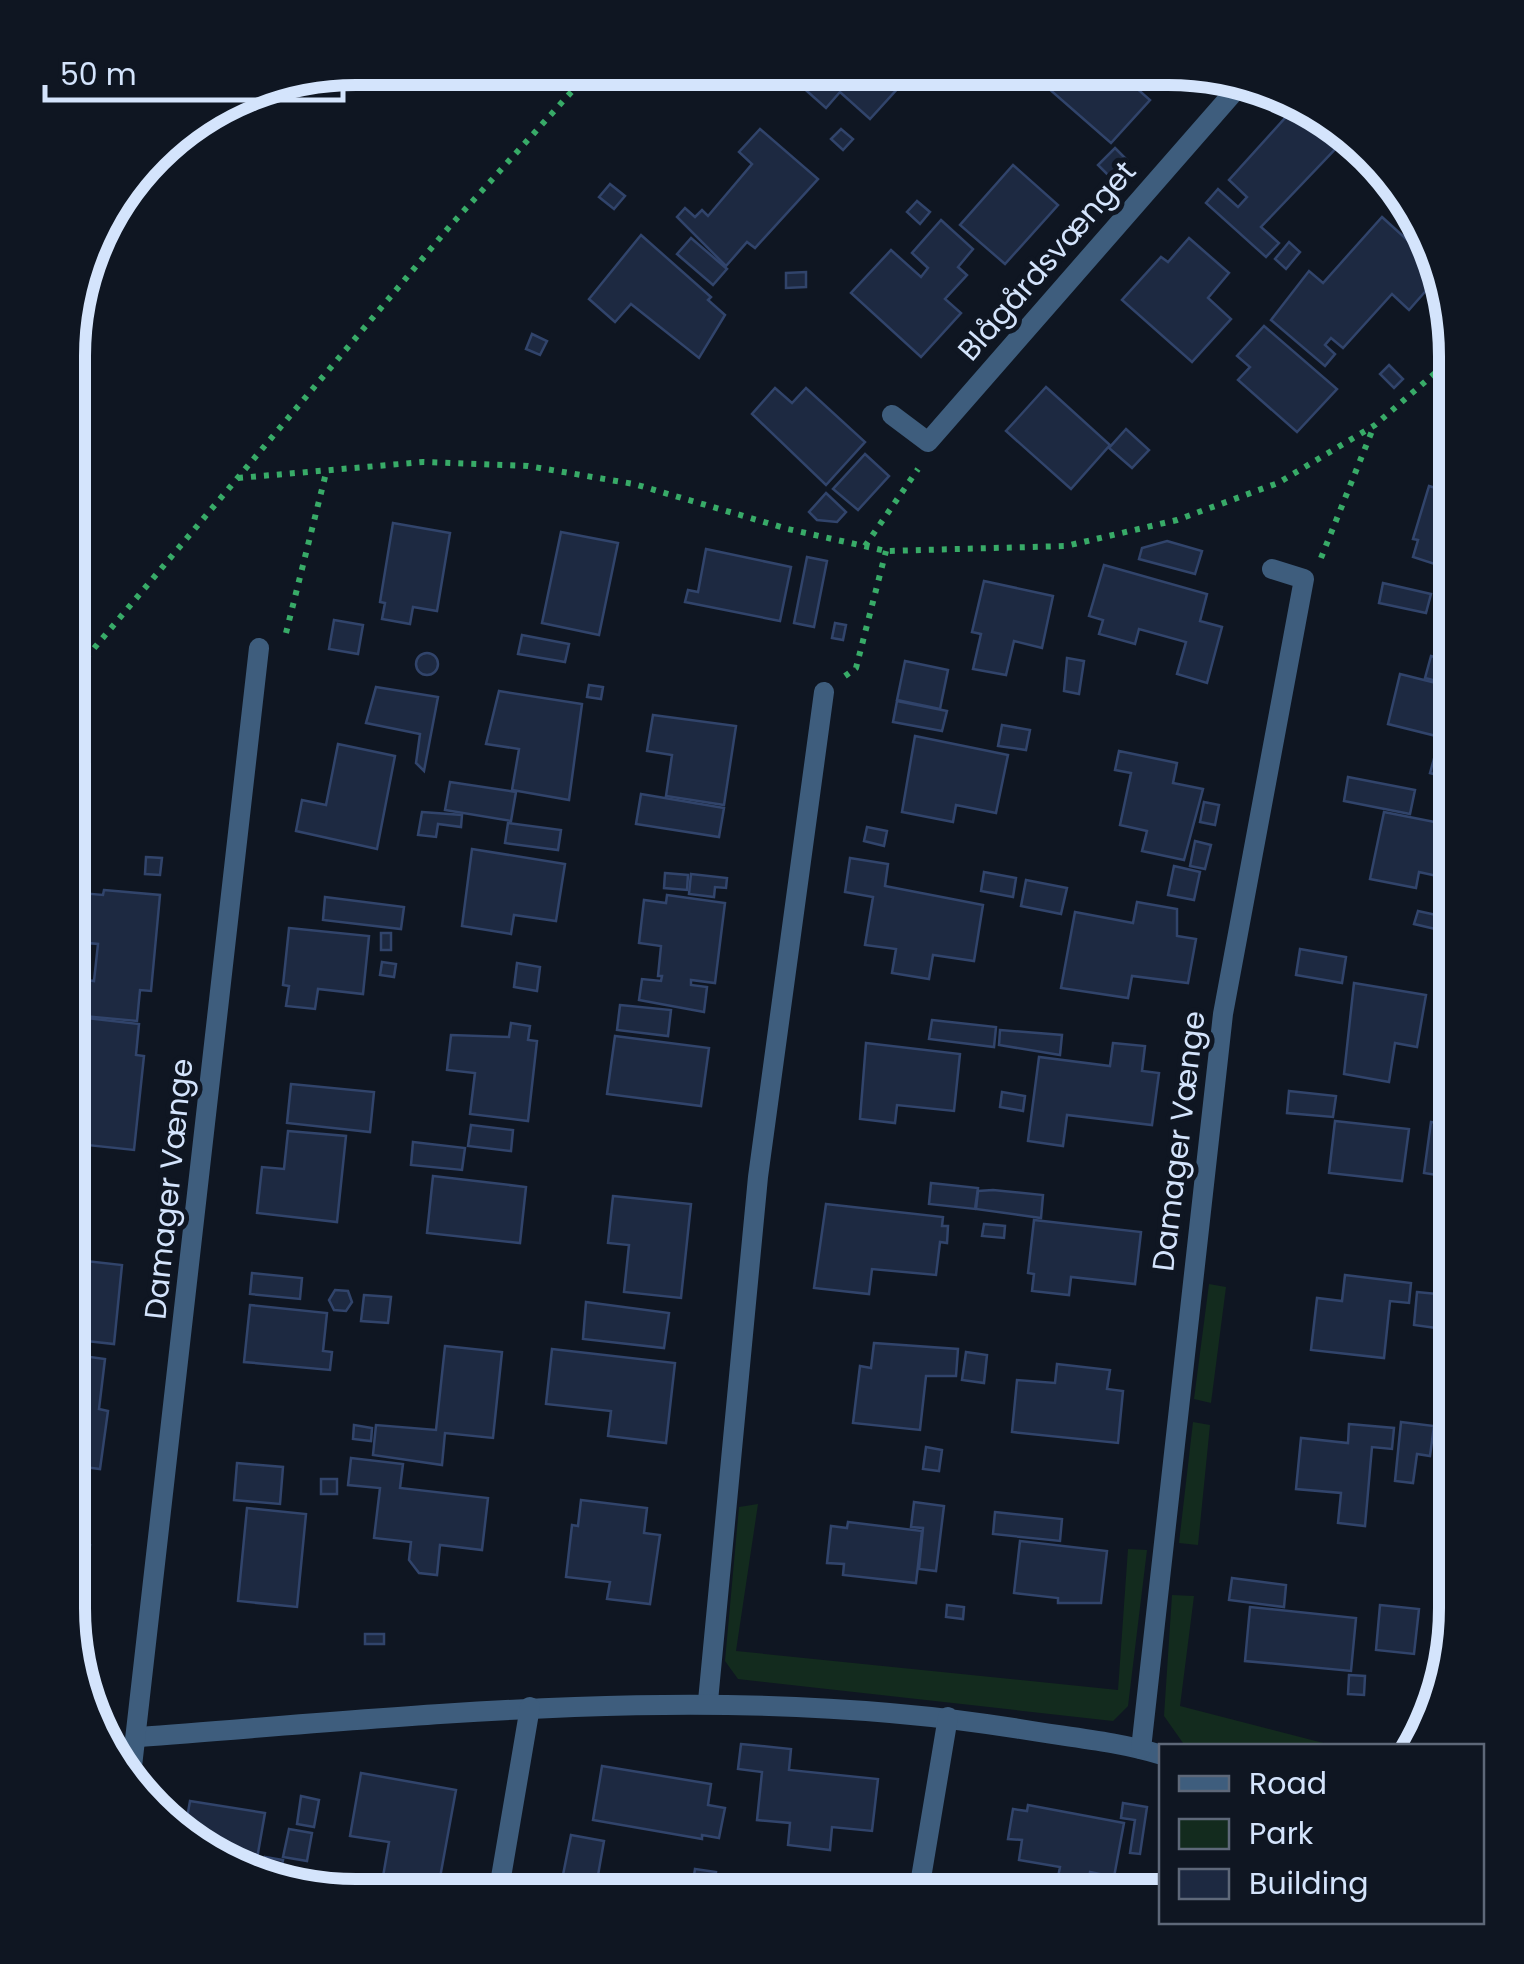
<svg xmlns="http://www.w3.org/2000/svg" width="1524" height="1964" font-family="Poppins,sans-serif">
  <style>
    .green { fill: #132b1e }
    .building { fill: #1d2941; stroke: #31446b; stroke-width: 2.5 }
    .lines { fill: none; stroke-linecap: round; stroke-linejoin: round }
    .path { stroke: #38ab68; stroke-width: 6; stroke-dasharray: 5 8; stroke-linecap: butt }
    .minor { stroke: #3e5d7d; stroke-width: 20 }
    .labels { text-anchor: middle; stroke-width: 10; stroke-linejoin: round; paint-order: stroke }
    .street-label { font-size: 30px; fill: #d4e4fc; stroke: #0f1622 }
    .rim { fill: none; stroke: #d4e4fc; stroke-width: 12 }
  </style>
  <rect width="100%" height="100%" fill="#0f1622"/>
  <!-- green -->
  <g class="green">
    <path d="M205,116L135,195L91,255C112,195 150,148 205,116Z"/>
    <path d="M1209,1284L1226,1287L1211,1403L1194,1399Z"/>
    <path d="M1193,1422L1210,1425L1198,1545L1179,1543Z"/>
    <path d="M758,1504L736,1651L1118,1690L1128,1549L1147,1550L1128,1706L1113,1721L738,1679L725,1661L739,1507Z"/>
    <path d="M1172,1595L1194,1596L1180,1706L1335,1746L1183,1743L1164,1716Z"/>
  </g>
  <!-- building -->
  <g class="building">
    <path d="M799,69H901L909,76L870,119L840,92L826,108L791,77Z"/>
    <path d="M1051,70H1116L1150,100L1111,143L1040,81Z"/>
    <path d="M1295,107L1340,144L1261,227L1279,243L1266,257L1206,203L1218,189L1238,207L1247,197L1229,180Z"/>
    <path d="M760,129L818,179L755,248L747,242L726,266L677,217L685,208L695,217L702,210L708,216L752,164L739,152Z"/>
    <path d="M841,129L853,139L843,150L831,139Z"/>
    <path d="M1115,148L1127,160L1110,177L1098,165Z"/>
    <path d="M1013,165L1058,205L1005,264L960,225Z"/>
    <path d="M610,184L625,196L614,209L599,197Z"/>
    <path d="M917,201L930,212L920,224L907,212Z"/>
    <path d="M1382,217L1436,266L1438,277L1409,310L1392,294L1343,348L1331,338L1325,345L1335,354L1325,366L1271,320L1309,271L1323,283Z"/>
    <path d="M941,220L973,249L958,267L967,275L945,299L961,313L921,357L851,293L891,250L921,277L928,268L912,253Z"/>
    <path d="M641,235L711,297L708,300L725,315L699,358L631,304L615,322L589,299Z"/>
    <path d="M691,238L727,269L713,285L677,254Z"/>
    <path d="M1189,238L1229,273L1208,298L1231,319L1192,362L1122,300L1161,257L1168,262Z"/>
    <path d="M1289,242L1300,252L1286,269L1275,259Z"/>
    <path d="M806,272V287L786,288V273Z"/>
    <path d="M1264,326L1337,389L1297,432L1238,380L1250,367L1237,356Z"/>
    <path d="M532,334L547,341L540,355L526,349Z"/>
    <path d="M1389,365L1403,379L1394,388L1380,374Z"/>
    <path d="M1046,387L1110,445L1071,489L1006,431Z"/>
    <path d="M775,388L792,403L806,388L865,442L826,485L752,414Z"/>
    <path d="M1126,429L1149,450L1132,468L1109,448Z"/>
    <path d="M865,454L889,476L858,510L833,489Z"/>
    <path d="M1429,486L1456,494V553L1450,569L1413,557L1418,540L1413,539Z"/>
    <path d="M826,493L846,512L837,522L817,520L809,512Z"/>
    <path d="M393,523L450,533L437,611L413,607L410,624L382,619L385,603L380,602Z"/>
    <path d="M561,532L618,543L599,635L542,623Z"/>
    <path d="M1167,541L1202,551L1195,574L1139,559L1142,548Z"/>
    <path d="M706,549L791,567L780,621L685,602L688,590L698,592Z"/>
    <path d="M807,557L827,561L814,627L794,623Z"/>
    <path d="M1104,565L1207,594L1200,621L1222,627L1207,683L1177,674L1186,642L1139,629L1135,644L1099,634L1103,620L1089,616Z"/>
    <path d="M984,581L1053,596L1042,648L1014,641L1006,675L973,669L981,634L972,632Z"/>
    <path d="M1383,583L1431,594L1426,613L1379,603Z"/>
    <path d="M334,620L363,625L358,654L329,649Z"/>
    <path d="M835,623L846,625L843,640L832,638Z"/>
    <path d="M522,635L569,644L565,662L518,654Z"/>
    <circle cx="427" cy="664" r="11"/>
    <path d="M1431,656L1456,663V686L1425,678Z"/>
    <path d="M1067,658L1084,661L1079,694L1064,691Z"/>
    <path d="M905,661L948,670L940,709L897,700Z"/>
    <path d="M1400,674L1456,688V780L1430,773L1440,737L1388,724Z"/>
    <path d="M589,685L603,687L601,699L587,697Z"/>
    <path d="M376,687L438,697L424,771L416,763L420,734L366,723Z"/>
    <path d="M499,691L582,704L569,800L512,790L519,749L486,744Z"/>
    <path d="M897,701L947,711L942,731L893,722Z"/>
    <path d="M653,715L736,726L724,805L666,796L672,755L647,751Z"/>
    <path d="M1002,725L1030,730L1026,750L998,746Z"/>
    <path d="M915,736L1008,755L996,813L956,805L953,822L902,812Z"/>
    <path d="M338,744L395,756L377,849L296,831L302,800L326,805Z"/>
    <path d="M1119,751L1177,763L1173,783L1203,789L1184,860L1142,851L1147,831L1120,825L1131,773L1115,770Z"/>
    <path d="M1348,777L1415,790L1410,814L1344,801Z"/>
    <path d="M450,782L516,792L511,821L445,810Z"/>
    <path d="M641,794L724,808L719,837L636,824Z"/>
    <path d="M1204,802L1219,805L1215,825L1200,822Z"/>
    <path d="M422,812L462,815L461,827L438,824L436,837L418,835Z"/>
    <path d="M1384,812L1455,826V872L1447,871L1446,878L1419,872L1416,888L1370,879Z"/>
    <path d="M508,823L561,830L558,850L505,843Z"/>
    <path d="M867,827L887,831L884,846L864,841Z"/>
    <path d="M1195,841L1211,845L1205,869L1190,866Z"/>
    <path d="M472,849L565,864L556,921L514,915L511,934L462,926Z"/>
    <path d="M146,857L162,858L160,875L145,874Z"/>
    <path d="M850,858L888,864L885,886L983,905L974,961L933,955L929,979L892,973L896,949L865,945L873,897L845,892Z"/>
    <path d="M1174,866L1200,872L1194,900L1168,895Z"/>
    <path d="M984,872L1016,878L1013,897L981,891Z"/>
    <path d="M665,873L688,875L687,890L664,888Z"/>
    <path d="M691,874L727,878L726,888L715,887L714,897L689,894Z"/>
    <path d="M1026,880L1067,888L1061,914L1021,906Z"/>
    <path d="M104,890L160,895L151,991L140,990L137,1021L83,1016L87,980L94,981L98,944L76,942L81,893L103,895Z"/>
    <path d="M667,895L725,903L715,983L691,980V985L707,987L704,1012L639,1000L642,979L661,981L662,976H658L661,946L639,943L644,900L666,903Z"/>
    <path d="M325,897L404,907L401,929L323,920Z"/>
    <path d="M1137,902L1177,909V936L1196,939L1188,983L1132,976L1128,998L1061,988L1075,912L1133,923Z"/>
    <path d="M1418,911L1450,918L1448,932L1414,924Z"/>
    <path d="M289,928L369,936L363,994L318,989L315,1009L286,1006L289,986L283,985Z"/>
    <rect x="381" y="933" width="10" height="17"/>
    <path d="M1300,949L1346,957L1342,983L1296,975Z"/>
    <path d="M382,962L396,964L394,977L380,975Z"/>
    <path d="M517,963L540,967L537,991L514,987Z"/>
    <path d="M1354,983L1426,995L1417,1047L1395,1043L1389,1082L1344,1074Z"/>
    <path d="M620,1005L671,1010L668,1036L617,1030Z"/>
    <path d="M69,1016L139,1024L136,1055L144,1056L134,1150L68,1143L69,1089L81,1090L85,1053L69,1051Z"/>
    <path d="M932,1020L996,1027L994,1047L929,1039Z"/>
    <path d="M511,1023L530,1026L528,1040L537,1041L528,1121L470,1114L475,1073L447,1070L451,1035L509,1037Z"/>
    <path d="M1000,1030L1062,1035L1060,1055L999,1045Z"/>
    <path d="M615,1036L709,1048L701,1106L607,1094Z"/>
    <path d="M866,1043L960,1054L954,1111L897,1105L895,1123L860,1119Z"/>
    <path d="M1113,1043L1145,1046L1142,1071L1159,1073L1152,1125L1067,1115L1063,1146L1028,1141L1039,1057L1110,1066Z"/>
    <path d="M291,1084L374,1092L370,1132L287,1123Z"/>
    <path d="M1289,1091L1336,1096L1333,1117L1287,1113Z"/>
    <path d="M1002,1092L1025,1096L1023,1111L1000,1107Z"/>
    <path d="M1335,1121L1409,1129L1402,1181L1329,1173Z"/>
    <path d="M1431,1122L1456,1125V1178L1424,1173Z"/>
    <path d="M471,1125L513,1130L511,1151L468,1146Z"/>
    <path d="M288,1131L346,1136L337,1222L257,1213L262,1167L284,1169Z"/>
    <path d="M413,1142L465,1148L462,1170L411,1165Z"/>
    <path d="M433,1176L526,1187L520,1243L427,1233Z"/>
    <path d="M931,1183L978,1188L975,1209L929,1204Z"/>
    <path d="M993,1190L1043,1195L1041,1218L976,1209L978,1191Z"/>
    <path d="M613,1196L691,1204L681,1298L624,1292L629,1245L608,1243Z"/>
    <path d="M826,1204L943,1217L942,1226H948L947,1243L940,1242L936,1275L872,1269L869,1294L814,1288Z"/>
    <path d="M1034,1220L1141,1232L1135,1284L1071,1277L1069,1295L1032,1291L1034,1274L1028,1273Z"/>
    <path d="M984,1224L1005,1226L1004,1238L982,1236Z"/>
    <path d="M1452,1232H1456V1267H1449Z"/>
    <path d="M68,1259L122,1265L114,1344L68,1339Z"/>
    <path d="M252,1273L302,1278L300,1299L250,1294Z"/>
    <path d="M1345,1275L1411,1283L1409,1303L1390,1301L1384,1358L1311,1350L1317,1298L1342,1301Z"/>
    <path d="M335,1290L348,1291L352,1302L346,1311L334,1310L329,1300Z"/>
    <path d="M1417,1292L1448,1295L1444,1329L1414,1325Z"/>
    <path d="M364,1295L391,1297L388,1323L361,1321Z"/>
    <path d="M586,1302L669,1313L664,1348L583,1339Z"/>
    <path d="M250,1305L327,1313L323,1351L332,1352L330,1370L244,1362Z"/>
    <path d="M874,1343L958,1349L956,1376H926L920,1430L853,1423L860,1366L871,1368Z"/>
    <path d="M445,1346L502,1352L493,1438L445,1433L442,1465L373,1455L376,1425L436,1430Z"/>
    <path d="M552,1349L675,1363L666,1443L608,1436L611,1411L546,1404Z"/>
    <path d="M966,1352L987,1355L984,1383L962,1380Z"/>
    <path d="M68,1354L105,1359L99,1409L108,1411L100,1469L68,1465Z"/>
    <path d="M1057,1364L1110,1370L1107,1389L1123,1391L1118,1443L1012,1432L1017,1380L1055,1383Z"/>
    <path d="M1401,1422L1434,1426L1430,1456L1417,1454L1413,1483L1395,1481Z"/>
    <path d="M1349,1424L1394,1428L1392,1449L1372,1447L1365,1526L1338,1523L1341,1493L1296,1489L1301,1438L1348,1443Z"/>
    <path d="M354,1425L372,1428L371,1441L353,1439Z"/>
    <path d="M1455,1439H1456V1494L1449,1493Z"/>
    <path d="M926,1447L942,1450L939,1471L923,1469Z"/>
    <path d="M351,1458L403,1464L400,1488L488,1498L482,1550L440,1545L437,1575L419,1573L409,1560L411,1542L374,1538L380,1488L348,1485Z"/>
    <path d="M237,1463L283,1467L280,1504L234,1500Z"/>
    <rect x="321" y="1479" width="16" height="15"/>
    <path d="M581,1500L647,1508L644,1533L660,1535L650,1604L607,1599L610,1582L566,1577L572,1525L578,1526Z"/>
    <path d="M914,1502L944,1506L936,1571L919,1569L923,1528L911,1527Z"/>
    <path d="M247,1508L306,1514L297,1607L238,1601Z"/>
    <path d="M995,1512L1062,1519L1060,1541L993,1534Z"/>
    <path d="M848,1522L922,1531L916,1583L843,1575L844,1564L827,1563L831,1526L847,1528Z"/>
    <path d="M1020,1541L1107,1551L1101,1603H1058V1598L1014,1593Z"/>
    <path d="M68,1542L90,1545L88,1564L68,1561Z"/>
    <path d="M68,1573L89,1576L80,1656L68,1609Z"/>
    <path d="M1232,1578L1286,1585L1284,1607L1229,1600Z"/>
    <path d="M947,1605L964,1607L963,1619L946,1617Z"/>
    <path d="M1380,1605L1419,1609L1414,1654L1376,1650Z"/>
    <path d="M1250,1607L1356,1618L1351,1671L1245,1661Z"/>
    <rect x="365" y="1634" width="19" height="10"/>
    <path d="M1349,1675L1365,1676L1364,1695L1348,1694Z"/>
    <path d="M741,1744L791,1749L789,1770L878,1779L872,1831L832,1827L830,1850L788,1845L790,1823L757,1820L762,1772L738,1769Z"/>
    <path d="M602,1766L711,1784L708,1805L725,1808L719,1838L702,1835V1839L593,1820Z"/>
    <path d="M361,1773L456,1790L437,1894H380L389,1842L350,1836Z"/>
    <path d="M301,1796L319,1800L314,1827L297,1824Z"/>
    <path d="M190,1801L265,1813L255,1870L195,1848L184,1835Z"/>
    <path d="M1123,1803L1147,1807L1140,1854L1130,1853L1135,1820L1121,1818Z"/>
    <path d="M1028,1805L1124,1823L1114,1877L1090,1872L1087,1887L1057,1882L1060,1867L1019,1860L1022,1840L1008,1839L1013,1809L1027,1811Z"/>
    <path d="M289,1829L312,1833L307,1861L283,1857Z"/>
    <path d="M571,1835L604,1841L597,1881L563,1875Z"/>
    <path d="M265,1857L283,1860L280,1877L262,1873Z"/>
    <path d="M695,1869L716,1872L713,1891L726,1895H691Z"/>
    <path d="M747,1882L818,1896L744,1895Z"/>
  </g>
  <g class="lines">
    <!-- path -->
    <g class="path">
      <path d="M238,478L423,462L528,466L634,484L788,529L886,551L1066,546L1177,520L1278,483L1375,425L1456,355"/>
      <path d="M865,546L918,469"/>
      <path d="M1321,558L1374,426"/>
      <path d="M286,633L326,473"/>
      <path d="M845,676L856,668L886,551"/>
      <path d="M69,678L450,226L593,68"/>
    </g>
    <!-- minor -->
    <g class="minor">
      <path d="M892,415L928,442L1241,84"/>
      <path d="M708,1701L758,1177L824,692"/>
      <path d="M139,1737C433,1715 727,1681 1020,1729C1067,1737 1116,1741 1162,1755"/>
      <path d="M1141,1749L1223,1014L1304,579L1272,569"/>
      <path d="M131,1775L259,648"/>
      <path d="M498,1895L530,1707"/>
      <path d="M918,1896L948,1717"/>
    </g>
  </g>
  <g class="labels">
    <!-- street labels -->
    <g class="street-label">
      <text transform="translate(1047 261) rotate(-49)" y="10">Blågårdsvænget</text>
      <text transform="translate(1179 1141) rotate(-83)" y="10">Damager Vænge</text>
      <text transform="translate(169 1189) rotate(-84)" y="10">Damager Vænge</text>
    </g>
  </g>
  <!-- crop -->
  <path d="M0 0H1524V1964H0ZM356 85H1168A271 271 0 0 1 1439 356V1608A271 271 0 0 1 1168 1879H356A271 271 0 0 1 85 1608V356A271 271 0 0 1 356 85Z" fill="#0f1622" fill-rule="evenodd"/>
  <path class="rim" d="M356 85H1168A271 271 0 0 1 1439 356V1608A271 271 0 0 1 1168 1879H356A271 271 0 0 1 85 1608V356A271 271 0 0 1 356 85Z"/>
  <!-- legend -->
  <rect x="1159" y="1744" width="325" height="180" fill="#0f1622" stroke="#5e6879" stroke-width="2.5"/>
  <rect x="1179" y="1776" width="50" height="15" fill="#3e5d7d" stroke="#5e6879" stroke-width="2.5"/>
  <text x="1249" y="1794" font-size="30" fill="#d4e4fc">Road</text>
  <rect x="1179" y="1819" width="50" height="30" fill="#132b1e" stroke="#5e6879" stroke-width="2.5"/>
  <text x="1249" y="1844" font-size="30" fill="#d4e4fc">Park</text>
  <rect x="1179" y="1869" width="50" height="30" fill="#1d2941" stroke="#5e6879" stroke-width="2.5"/>
  <text x="1249" y="1894" font-size="30" fill="#d4e4fc">Building</text>
  <!-- scale -->
  <path d="M45 85v15h298v-15" fill="none" stroke="#d4e4fc" stroke-width="5"/>
  <text x="60" y="85" font-size="30" fill="#d4e4fc" stroke="#0f1622" stroke-width="8" paint-order="stroke">50 m</text>
</svg>
